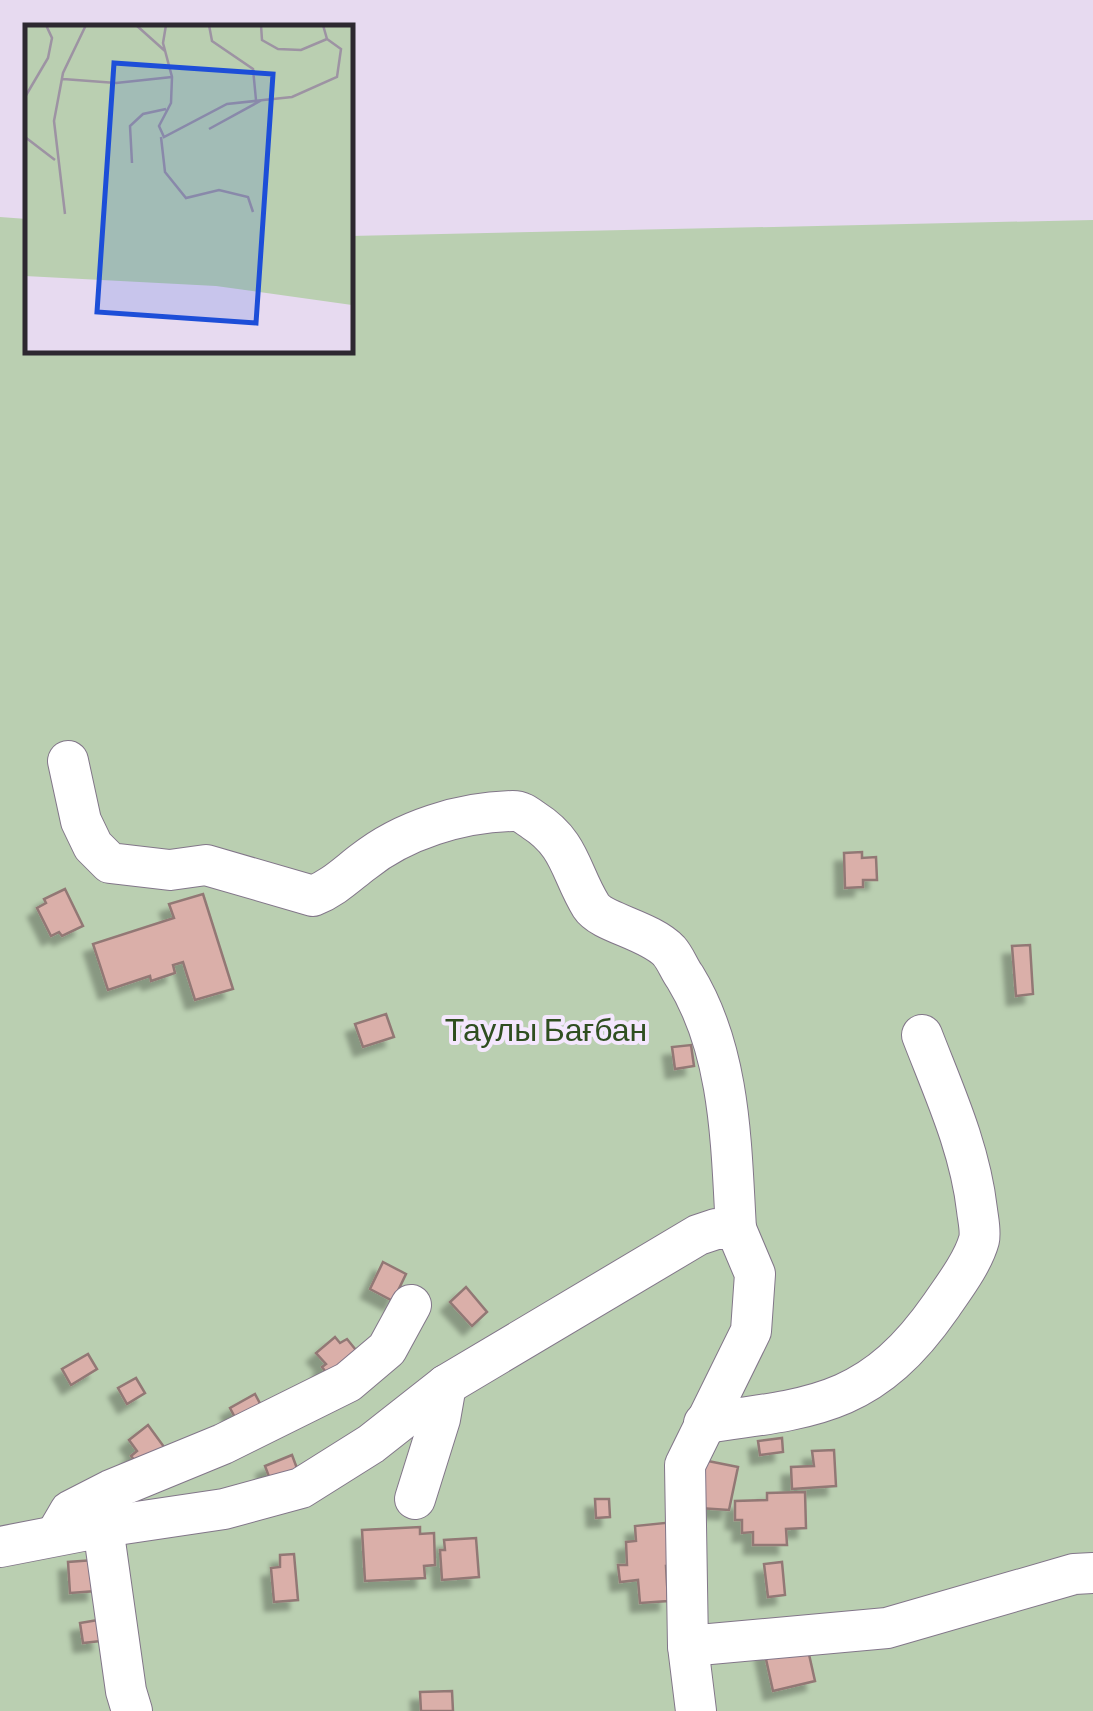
<svg xmlns="http://www.w3.org/2000/svg" width="1093" height="1711" font-family="Barlow,sans-serif">
  <style>
    .green { fill: #bacfb1 }
    .building { fill: #daafa9; stroke: #927875; stroke-width: 2.5; filter: url(#shadow) }
    .lines { fill: none; stroke-linecap: round; stroke-linejoin: round }
    .minor-casing { stroke: #827689; stroke-width: 42 }
    .minor { stroke: #fff; stroke-width: 40 }
    .labels { text-anchor: middle; stroke-width: 8; stroke-linejoin: round; paint-order: stroke }
    .park-label { font-size: 32px; fill: #2f4e20; stroke: #f4e7fd }
    .inset-road { fill: none; stroke: #9d93a3; stroke-width: 2.5 }
    .view { fill: #1d4ed8; fill-opacity: 0.15; stroke: #1d4ed8; stroke-width: 5 }
    .inset-edge { fill: none; stroke: #2d2830; stroke-width: 5 }
  </style>
  <defs>
    <filter id="shadow"><feDropShadow dx="-9" dy="9" stdDeviation="2.5" flood-color="#0004"/></filter>
  </defs>
  <rect width="100%" height="100%" fill="#e7daf0"/>
  <!-- green -->
  <path class="green" d="M0,217L27,219L28,350H350V236L1093,220V1711H0Z"/>
  <!-- building -->
  <g class="building">
    <path d="M862,852V858L876,857L877,880H863V887L845,888L844,853Z"/>
    <path d="M65,889L83,926L62,936L59,932L51,936L37,908L46,903L44,899Z"/>
    <path d="M203,894L233,989L195,1000L183,962L173,965L175,973L151,981L150,976L108,990L93,944L174,918L169,904Z"/>
    <path d="M1030,945L1033,994L1016,996L1012,946Z"/>
    <path d="M386,1014L394,1037L363,1047L355,1024Z"/>
    <path d="M691,1045L694,1066L675,1069L672,1047Z"/>
    <path d="M383,1262L406,1274L393,1301L370,1289Z"/>
    <path d="M466,1287L487,1312L472,1326L450,1302Z"/>
    <path d="M335,1337L340,1343L347,1339L360,1355L331,1379L322,1367L326,1364L316,1353Z"/>
    <path d="M88,1354L97,1369L71,1385L62,1369Z"/>
    <path d="M136,1378L145,1393L127,1404L118,1388Z"/>
    <path d="M255,1394L264,1411L239,1425L230,1408Z"/>
    <path d="M148,1425L167,1451L139,1466L131,1456L137,1451L129,1440Z"/>
    <path d="M782,1438L783,1452L760,1455L758,1441Z"/>
    <path d="M834,1450L836,1486L792,1489L791,1467L814,1466L812,1451Z"/>
    <path d="M292,1455L298,1471L271,1482L265,1466Z"/>
    <path d="M703,1460L738,1467L729,1510L699,1508Z"/>
    <path d="M805,1492L806,1528L786,1529L787,1545H753V1532L742,1533V1520H735V1501L767,1500V1493Z"/>
    <path d="M595,1499H609L610,1517L596,1518Z"/>
    <path d="M674,1522L678,1565L666,1566L668,1601L640,1603L638,1580L620,1582L618,1565H627L626,1542L636,1541L635,1526Z"/>
    <path d="M420,1527V1534L434,1533L435,1565L424,1566L425,1578L365,1581L362,1530Z"/>
    <path d="M476,1538L479,1577L442,1580L440,1550H445L444,1540Z"/>
    <path d="M294,1554L298,1600L274,1602L271,1568L280,1567V1555Z"/>
    <path d="M94,1560L96,1591L70,1593L68,1562Z"/>
    <path d="M782,1562L785,1595L768,1597L764,1564Z"/>
    <path d="M98,1620L101,1641L83,1643L80,1623Z"/>
    <path d="M806,1641L815,1681L773,1691L764,1650Z"/>
    <path d="M452,1691L453,1711H421L420,1692Z"/>
  </g>
  <g class="lines">
    <!-- minor casing -->
    <g class="minor-casing">
      <g id="minor">
        <path d="M68,761L81,821L93,846L110,863L170,870L206,865L313,896C333,888 346,875 363,862C403,830 461,812 513,811C521,811 526,815 533,820C571,844 570,872 591,906C602,923 649,930 669,951C676,959 679,969 685,977C731,1052 731,1144 736,1229"/>
        <path d="M704,1423C815,1408 872,1405 941,1306C954,1287 973,1262 979,1240C981,1231 978,1219 977,1210C970,1148 944,1092 922,1035"/>
        <path d="M415,1499L440,1419L446,1385"/>
        <path d="M103,1527L126,1691L132,1711"/>
        <path d="M56,1535L70,1511L111,1490L223,1444L348,1382L387,1349L411,1305"/>
        <path d="M0,1547L103,1527L224,1509L301,1488L371,1444L446,1385L698,1235L716,1229H736L755,1274L751,1331L685,1465L688,1646L696,1711"/>
        <path d="M688,1646L887,1628L1074,1574L1093,1573"/>
      </g>
    </g>
    <!-- minor -->
    <use href="#minor" class="minor"/>
  </g>
  <g class="labels">
    <!-- park labels -->
    <g class="park-label">
      <text x="546" y="1041">Таулы Бағбан</text>
    </g>
  </g>
  <!-- overview -->
  <g transform="translate(25 25)">
    <rect width="328" height="328" fill="#e7daf0"/>
    <path d="M0,0H327V280L191,261L0,251Z" fill="#bacfb1"/>
    <path class="inset-road" d="M111,0L140,26M141,0L138,18L147,52L146,78L134,101L139,112L202,79L267,72L312,52L316,24L302,14L298,0M184,0L187,16L228,44L231,75M236,0L237,15L253,24L276,25L302,14M38,54L91,58L147,52M0,72L23,33L27,13L21,0M184,104L237,75M0,112L30,135M136,112L140,147L161,173L194,165L223,172L228,187M107,138L105,101L118,89L141,84M40,189L29,96L38,48L61,0"/>
    <path class="view" d="M89,38L248,49L231,298L72,287Z"/>
    <rect width="328" height="328" class="inset-edge"/>
  </g>
</svg>
